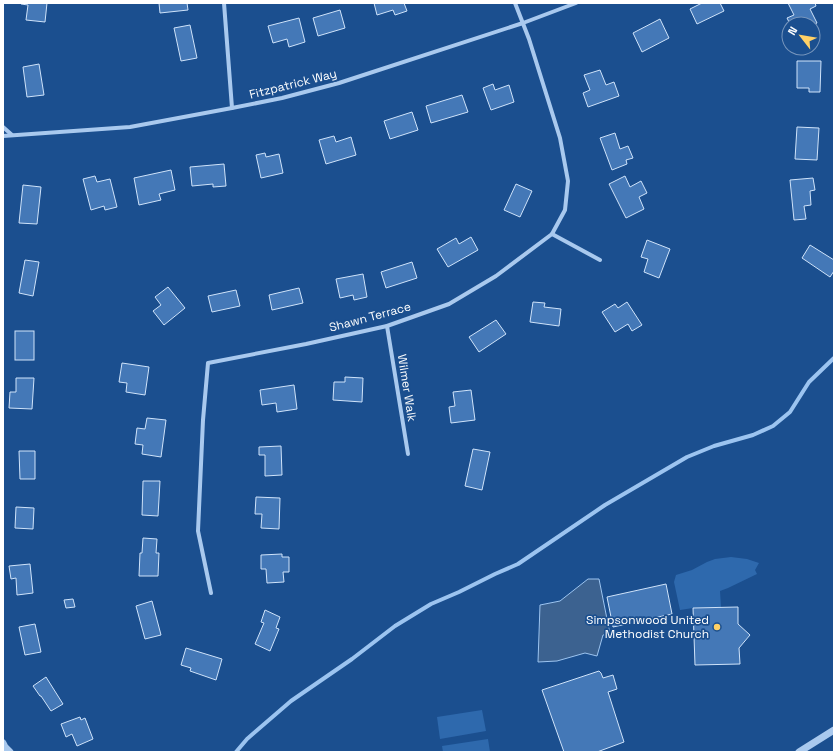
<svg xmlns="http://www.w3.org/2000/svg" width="837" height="755" font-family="'Space Grotesk',sans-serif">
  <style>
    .green { fill: #2e69ad }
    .water { fill: #3c6290; stroke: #9cc4f0 }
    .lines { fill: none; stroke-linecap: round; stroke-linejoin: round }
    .stream { stroke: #9cc4f0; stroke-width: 4 }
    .building { fill: #4478b7; stroke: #cfe3fa }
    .minor { stroke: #a9c9ee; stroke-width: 4 }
    .tertiary { stroke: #a9c9ee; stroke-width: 7 }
    .poi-dot { fill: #ffd166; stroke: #1b4f8f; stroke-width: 1.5 }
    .labels { text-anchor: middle; stroke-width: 3.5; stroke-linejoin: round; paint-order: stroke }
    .street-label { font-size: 12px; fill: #fff; stroke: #1b4f8f }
    .poi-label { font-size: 12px; fill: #fff; stroke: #1b4f8f; text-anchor: end }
  </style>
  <rect width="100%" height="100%" fill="#1b4f8f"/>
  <!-- green -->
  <g class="green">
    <path d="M731,557L747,559L759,563L755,570L757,574L728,588L720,591L721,607L693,608L680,610L674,582L676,575L692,570L707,562L715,559Z"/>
    <path d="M482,710L486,731L440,739L437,717Z"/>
    <path d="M488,739L490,752H443L442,746Z"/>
  </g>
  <!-- water -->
  <path class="water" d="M588,579H599L610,634L603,635L597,656L585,653L557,661L538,662L540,605L560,601Z"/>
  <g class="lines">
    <!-- stream -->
    <path class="stream" d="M236,752L247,739L291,701L352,659L395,626L431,604L459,592L495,574L518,564L605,505L687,457L714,446L753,435L773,426L790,412L809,382L834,358"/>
  </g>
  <!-- building -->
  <g class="building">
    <path d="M21,3H47L45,22L26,20L28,5L21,4Z"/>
    <path d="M159,3H187L188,10L160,13Z"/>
    <path d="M374,3H404L407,11L395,15L393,10L377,15Z"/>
    <path d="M702,3H720L724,11L697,24L690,9Z"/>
    <path d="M788,3H815L816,6L810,9L817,23L813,25L790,24L787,18L794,15Z"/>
    <path d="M340,10L345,28L318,36L313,18Z"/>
    <path d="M299,18L305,42L289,47L287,39L273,43L268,26Z"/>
    <path d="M660,19L669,38L642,52L633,33Z"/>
    <path d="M190,25L197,58L181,61L174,28Z"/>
    <path d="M797,61H821L820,92H809V88H797Z"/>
    <path d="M39,64L44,95L27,97L23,67Z"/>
    <path d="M600,70L606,85L614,82L619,96L588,107L583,93L590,90L584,75Z"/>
    <path d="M493,84L495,90L509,85L514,102L491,110L483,88Z"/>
    <path d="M462,95L468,112L431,123L426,106Z"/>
    <path d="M412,112L418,130L390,139L384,121Z"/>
    <path d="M797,127L819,128L817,160L795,159Z"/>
    <path d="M615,133L620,149L628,146L633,158L626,160L627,164L612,170L600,138Z"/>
    <path d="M334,136L336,142L351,137L356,155L326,164L319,140Z"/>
    <path d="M265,153L266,157L279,154L283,173L261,178L256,155Z"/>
    <path d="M224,164L226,186L213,187V184L192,186L190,167Z"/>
    <path d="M171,170L175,190L159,194L161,200L139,205L134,178Z"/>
    <path d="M95,176L97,182L110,179L117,207L105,210L104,206L91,210L83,179Z"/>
    <path d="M625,176L630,187L641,181L647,193L639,197L644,209L626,218L609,184Z"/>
    <path d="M813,178L815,190L810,191L811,205L804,206L806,219L794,220L790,180Z"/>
    <path d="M516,184L532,191L520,217L504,210Z"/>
    <path d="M23,185L41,187L37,224L19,223Z"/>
    <path d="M471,237L478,250L448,267L437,249L456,238L459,244Z"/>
    <path d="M647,240L670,249L659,278L644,272L648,259L641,257Z"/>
    <path d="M810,245L834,260V271L830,277L802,258Z"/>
    <path d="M25,260L39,262L33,296L19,293Z"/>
    <path d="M412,262L417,278L386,288L381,272Z"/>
    <path d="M363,274L367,297L354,300L353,295L340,298L336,279Z"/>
    <path d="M168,287L185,308L164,325L153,311L161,305L155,297Z"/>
    <path d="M299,288L303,303L272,310L269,295Z"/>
    <path d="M236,290L240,306L212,312L208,296Z"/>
    <path d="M533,302L545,303L544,307L561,309L559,326L530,322Z"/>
    <path d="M627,302L642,325L632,331L628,324L615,332L602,312L615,304L618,308Z"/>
    <path d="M496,320L506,334L479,352L469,337Z"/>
    <rect x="15" y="331" width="19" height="29"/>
    <path d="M122,363L149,367L145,395L126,392L127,383L119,382Z"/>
    <path d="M345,377L363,378L362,402L333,400L334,382H345Z"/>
    <path d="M16,378H34L32,409L9,408L10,392H16Z"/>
    <path d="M294,385L297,409L277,412L276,403L262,405L260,390Z"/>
    <path d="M471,390L475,420L451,423L449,407L455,406L453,392Z"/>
    <path d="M147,418L166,420L161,457L142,454L143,445L135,444L137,428L145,429Z"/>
    <path d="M281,446L282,475L265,476V455H259V447Z"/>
    <path d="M473,449L490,452L482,490L465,486Z"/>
    <path d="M19,451H35V479H20Z"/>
    <path d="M143,481H160L158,516L142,515Z"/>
    <path d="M256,497L280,498L279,529L261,528L262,514H255Z"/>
    <path d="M16,507L34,508L33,529L15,528Z"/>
    <path d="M143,538L157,539L156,553H159L158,576H139L140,553H142Z"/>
    <path d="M282,554V557H289V572H283L284,582L267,583L266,569H261V555Z"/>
    <path d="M30,564L33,593L17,595L16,578L11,579L9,566Z"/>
    <path d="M666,584L672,614L613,627L607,597Z"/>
    <path d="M73,599L75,607L66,608L64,600Z"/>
    <path d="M152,601L161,635L145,639L136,606Z"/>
    <path d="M738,607V624L750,635L739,648L740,664L695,665L693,608Z"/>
    <path d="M265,610L280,617L276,628L279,629L270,651L255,644L264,623L261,622Z"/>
    <path d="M35,624L41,652L25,655L19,627Z"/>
    <path d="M186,648L222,659L216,680L190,671L191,668L181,665Z"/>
    <path d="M599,671L601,673L603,678L613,675L617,689L608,692L624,742L597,752H564L542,690Z"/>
    <path d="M46,677L63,704L51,711L41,696H40L33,686Z"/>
    <path d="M80,717L81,720L85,718L93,739L77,746L72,734L66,737L61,724Z"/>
  </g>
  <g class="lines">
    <!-- minor -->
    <g class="minor">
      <path d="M224,3L232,108"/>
      <path d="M3,127L12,135"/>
      <path d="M3,136L130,127L232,108L282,98L339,83L523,23L576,3"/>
      <path d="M552,234L600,260"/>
      <path d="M387,326L408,454"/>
      <path d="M211,593L198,531L203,420L208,363L306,344L387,326L449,304L496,276L552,234L565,210L568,181L560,138L529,39L515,3"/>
    </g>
    <!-- tertiary -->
    <g class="tertiary">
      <path d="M3,743L5,747L10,752"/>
      <path d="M799,752L834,730"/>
    </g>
  </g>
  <!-- markers -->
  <circle class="poi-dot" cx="717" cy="627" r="4"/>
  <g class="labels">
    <!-- street labels -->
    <g class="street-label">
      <text transform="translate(293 84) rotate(-14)" y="4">Fitzpatrick Way</text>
      <text transform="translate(370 317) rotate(-15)" y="4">Shawn Terrace</text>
      <text transform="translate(407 388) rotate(81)" y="4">Wilmer Walk</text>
    </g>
    <!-- poi labels -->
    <g class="poi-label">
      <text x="709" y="624">Simpsonwood United<tspan x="709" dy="14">Methodist Church</tspan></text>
    </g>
  </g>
  <!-- border -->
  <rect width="837" height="755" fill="none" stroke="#ffffff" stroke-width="8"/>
  <!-- north arrow -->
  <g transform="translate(801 36) rotate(301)"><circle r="19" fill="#1b4f8f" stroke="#7695bc"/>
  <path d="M0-3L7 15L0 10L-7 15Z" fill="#ffd166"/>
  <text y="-6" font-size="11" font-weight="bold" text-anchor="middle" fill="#ffffff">N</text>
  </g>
</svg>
